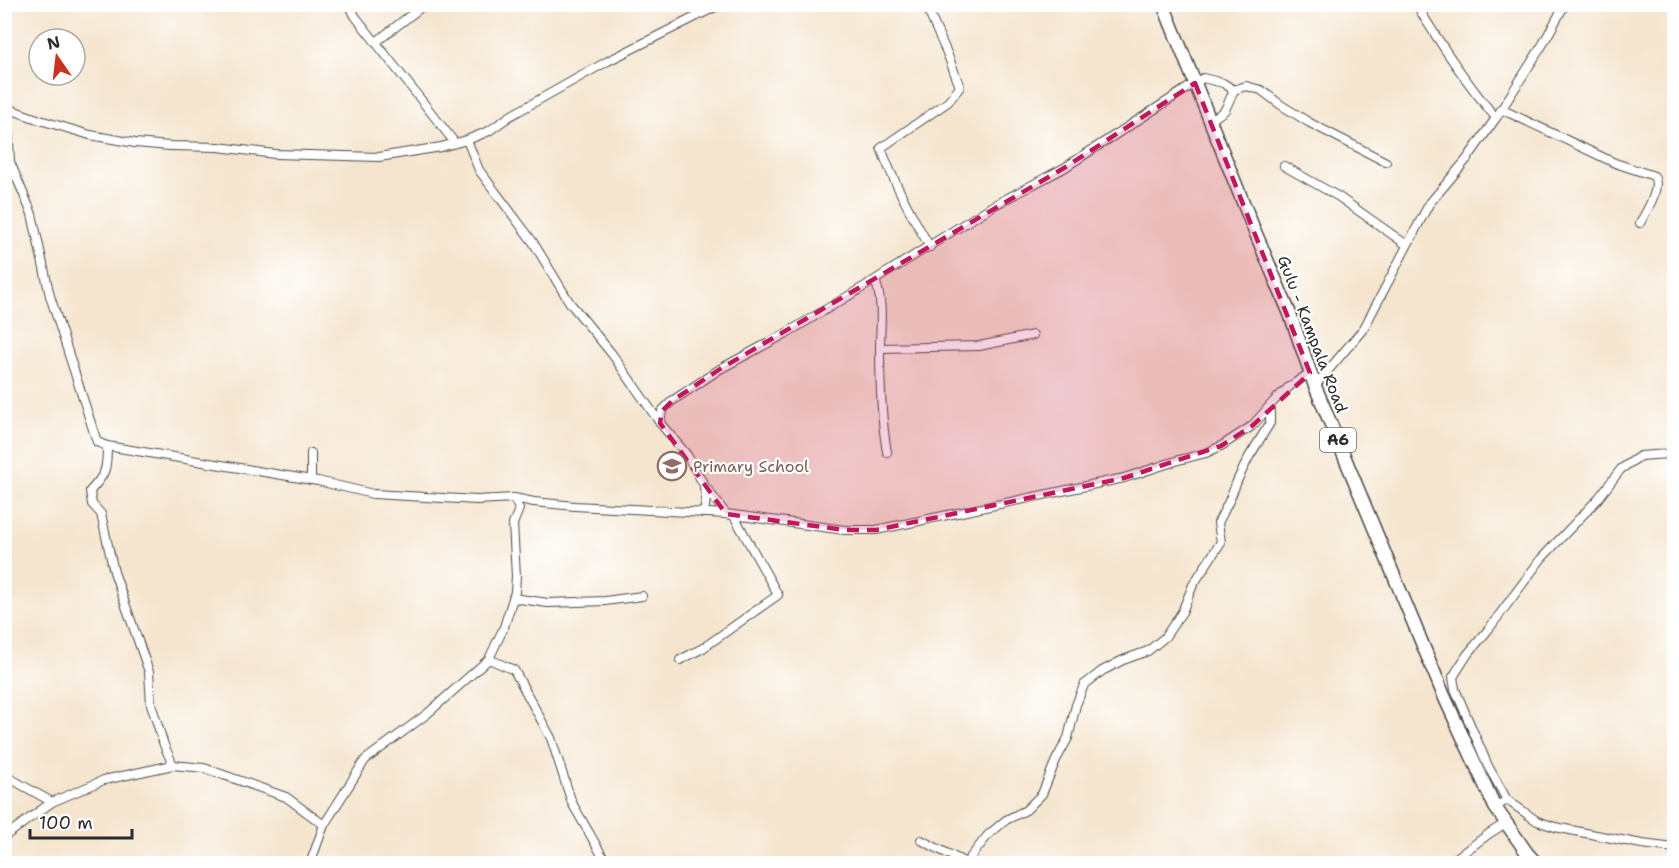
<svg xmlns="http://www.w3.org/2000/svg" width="1679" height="868" font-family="'Shantell Sans',sans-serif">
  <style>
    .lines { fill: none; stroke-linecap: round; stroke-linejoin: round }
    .minor-casing { stroke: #494744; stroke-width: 10 }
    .primary-casing { stroke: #494744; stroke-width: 15 }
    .minor { stroke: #fff; stroke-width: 8 }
    .primary { stroke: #fff; stroke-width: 12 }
    .marked { fill: #c2185b; fill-opacity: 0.2; stroke: #c2185b; stroke-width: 4.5; stroke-dasharray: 12 8; stroke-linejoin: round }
    .labels { text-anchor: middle; stroke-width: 4.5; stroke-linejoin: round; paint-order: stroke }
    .shield { fill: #fff; stroke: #6b6b6b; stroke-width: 1.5 }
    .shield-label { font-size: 15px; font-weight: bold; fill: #2b2b2b }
    .street-label { font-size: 16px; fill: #2b2b2b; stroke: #fff }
    .education-label { font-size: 16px; fill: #785e54; stroke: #fff; text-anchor: start }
  </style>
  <rect width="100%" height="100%" fill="#fff"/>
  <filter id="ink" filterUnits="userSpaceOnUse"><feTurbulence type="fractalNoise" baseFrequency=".0167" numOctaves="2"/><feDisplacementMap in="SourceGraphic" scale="12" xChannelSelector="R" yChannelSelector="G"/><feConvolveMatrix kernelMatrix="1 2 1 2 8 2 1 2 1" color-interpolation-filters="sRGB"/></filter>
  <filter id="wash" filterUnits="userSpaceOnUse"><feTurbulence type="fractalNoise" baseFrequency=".008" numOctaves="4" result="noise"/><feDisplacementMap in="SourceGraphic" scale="24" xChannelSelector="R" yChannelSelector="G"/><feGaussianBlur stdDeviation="1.35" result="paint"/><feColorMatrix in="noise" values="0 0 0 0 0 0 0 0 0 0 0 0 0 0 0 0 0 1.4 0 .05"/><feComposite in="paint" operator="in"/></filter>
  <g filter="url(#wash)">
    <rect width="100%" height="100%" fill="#f5e5cf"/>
  </g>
  <g filter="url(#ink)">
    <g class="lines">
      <!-- minor casing -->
      <g class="minor-casing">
        <g id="minor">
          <path d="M349,4L355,16L455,143"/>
          <path d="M925,4L947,53L960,87L948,102L881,148C894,183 911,215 930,247"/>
          <path d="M1416,4C1440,44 1466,82 1496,118"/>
          <path d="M376,42L425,4"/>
          <path d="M4,107L40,120L90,135L135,143L170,146L218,147L275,154L379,157L441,147L467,140L489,131L510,116L608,61L721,4"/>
          <path d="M7,108L10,162L32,214L50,296L97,442L107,446L318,481L373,494L477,500L514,498L534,502L575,506L726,514L845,530H876L1124,478L1179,460L1206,453L1221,446L1252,426L1275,400L1290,386L1310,373"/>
          <path d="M1501,109L1615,163L1654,176C1661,189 1647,210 1640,223"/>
          <path d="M1210,121L1225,110L1234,90"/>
          <path d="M467,140L479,170L533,242L570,303L612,354L660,423"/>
          <path d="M1284,166L1339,197L1407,245"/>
          <path d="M875,280L991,207L1064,168L1203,78L1223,83L1234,90L1246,86L1261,90L1281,105L1310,123L1386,162"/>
          <path d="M880,348L979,346L1033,335"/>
          <path d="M1315,386L1364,328L1429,204L1467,159L1496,118L1543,44L1565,4"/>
          <path d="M107,446C107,469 106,474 90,491L92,504L101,514L114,572L149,672L151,704L164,745L173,765"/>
          <path d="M311,480V453"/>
          <path d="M514,498L519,509L513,524L516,576L515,592L504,627L489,659L514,670L551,738L572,803L607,864"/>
          <path d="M704,513L706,499L704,488"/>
          <path d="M726,514L704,485L687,455L660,423L662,411L672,401L720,369L785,334L875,280C884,303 880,326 880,349C880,384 881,418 887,452"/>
          <path d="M513,598L548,603L605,601L642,596"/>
          <path d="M680,660L703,648L778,595L734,516"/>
          <path d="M4,775L52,802"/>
          <path d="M1507,800L1488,766L1455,689L1453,677L1467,655L1488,630L1541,559L1597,500L1621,469L1640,456L1668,454L1674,451"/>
          <path d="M1495,807L1507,800L1537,821L1555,827L1642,844L1674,848"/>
          <path d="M4,837L52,802L104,780L173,765L204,768L286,797L324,825"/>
          <path d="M921,840L966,863L988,835L1006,820L1026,810L1042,794L1056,760L1068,738L1076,705L1084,685L1102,671L1123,660L1148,651L1165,637L1182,612L1193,585L1221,542L1218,523L1229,501L1238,479L1249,457L1270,423V406"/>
          <path d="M310,864L324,825L365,760L427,714L489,659"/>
          <path d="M1448,864L1490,833L1506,823"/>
        </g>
      </g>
      <!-- primary casing -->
      <g class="primary-casing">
        <path id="primary" d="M1163,4L1253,227L1290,314L1315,386L1444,696L1495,807L1527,853L1537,864"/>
      </g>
      <!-- minor -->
      <use href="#minor" class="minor"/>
      <!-- primary -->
      <use href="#primary" class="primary"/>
    </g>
  </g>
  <!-- marked area -->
  <path class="marked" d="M1195,83L1310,373L1252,426L1221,446L1124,478L876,530H845L726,514L660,423L662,411L672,401L720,369L1064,168Z"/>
  <!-- icons -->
  <defs>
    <g id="school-ring" transform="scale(1.5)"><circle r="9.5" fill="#fff" stroke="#8d6e63" stroke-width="1.5"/><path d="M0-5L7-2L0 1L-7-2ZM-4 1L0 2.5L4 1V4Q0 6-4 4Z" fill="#8d6e63"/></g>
  </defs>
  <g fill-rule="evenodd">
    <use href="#school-ring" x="672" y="466"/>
  </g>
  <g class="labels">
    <!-- shield labels -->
    <rect class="shield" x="1320" y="428" width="36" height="24" rx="4.5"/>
    <g class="shield-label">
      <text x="1338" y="445">A6</text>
    </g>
    <!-- street labels -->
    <g class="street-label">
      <text transform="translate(1313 334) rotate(69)" y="6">Gulu - Kampala Road</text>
    </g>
    <!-- education labels -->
    <g class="education-label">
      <text x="693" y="472">Primary School</text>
    </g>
  </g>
  <!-- margin -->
  <rect width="1679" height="868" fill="none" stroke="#fff" stroke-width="24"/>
  <!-- north arrow -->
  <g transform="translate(57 57) rotate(346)"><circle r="28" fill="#ffffff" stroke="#aaaaaa" stroke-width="1.5"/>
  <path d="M0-4.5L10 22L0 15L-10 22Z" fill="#c8321e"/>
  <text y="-9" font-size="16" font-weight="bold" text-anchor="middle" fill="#2b2b2b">N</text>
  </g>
  <!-- scale -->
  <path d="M30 829v9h102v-9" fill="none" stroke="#2b2b2b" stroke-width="3"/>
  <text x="39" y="829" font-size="18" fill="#2b2b2b" stroke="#ffffff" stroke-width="4.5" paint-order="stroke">100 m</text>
</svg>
